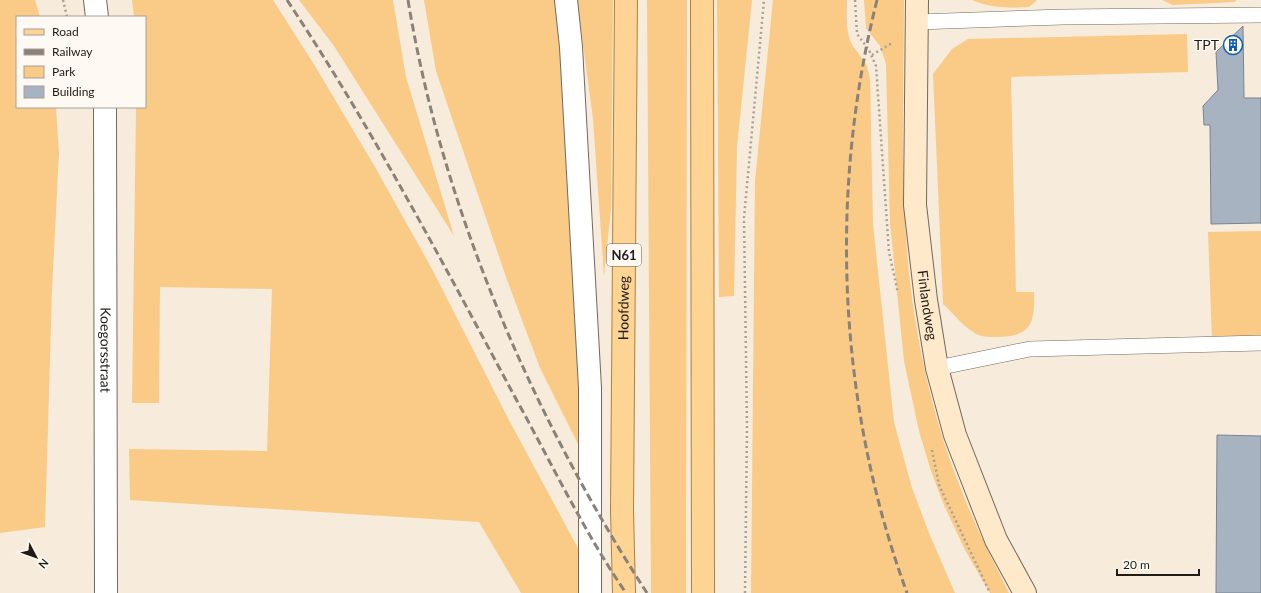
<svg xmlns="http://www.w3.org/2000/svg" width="1261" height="593" font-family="Lato,sans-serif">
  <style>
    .green { fill: #faca87 }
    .building { fill: #a8b3c1; stroke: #788391 }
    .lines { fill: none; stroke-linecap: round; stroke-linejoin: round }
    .lane-casing { stroke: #73695c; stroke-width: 16 }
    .street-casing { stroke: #73695c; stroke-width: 24 }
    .secondary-casing { stroke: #73695c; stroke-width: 24 }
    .primary-casing { stroke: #af803a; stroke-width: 24 }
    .path { stroke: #aaa195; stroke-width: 2.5; stroke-dasharray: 2 3; stroke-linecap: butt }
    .lane { stroke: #fff; stroke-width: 15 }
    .street { stroke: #fff; stroke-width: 22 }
    .secondary { stroke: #fee9ca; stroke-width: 22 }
    .primary { stroke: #fdd494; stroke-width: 22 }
    .rail { stroke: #8a8278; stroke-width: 3; stroke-dasharray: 8 4; stroke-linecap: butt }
    .labels { text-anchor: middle; stroke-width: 3; stroke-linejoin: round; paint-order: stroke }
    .shield { fill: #fef9f3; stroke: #625e58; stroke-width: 1 }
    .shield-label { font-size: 13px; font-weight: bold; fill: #1f1b16 }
    .poi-label { font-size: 14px; fill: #1f1b16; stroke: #fef9f3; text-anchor: end }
    .street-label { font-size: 14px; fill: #1f1b16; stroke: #fef9f3 }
  </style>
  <rect width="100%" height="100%" fill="#f7ebdb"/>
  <!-- green -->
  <g class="green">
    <path d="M0,0H35L40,17H17V107H56L59,153L52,290L45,527L0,533Z"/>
    <path d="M132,0H273L315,66L375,167L432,269L510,422L579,550L581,593H521L479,522L130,500L129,449L267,451L272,289L160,287L159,403H132L136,107H145V17H134Z"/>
    <path d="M299,0H393L406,77L454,236L334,46Z"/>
    <path d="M424,0H561L580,327V448L540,368L507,280L436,71Z"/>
    <path d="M577,0H613L611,209L604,276L593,119Z"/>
    <path d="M647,0H687L686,593H651Z"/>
    <path d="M717,0H752L737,147L734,296L719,297Z"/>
    <path d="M773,0H847C847,14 845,34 853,46C863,62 866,57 870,79L873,224L894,422L912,488L929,533L955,593H751L755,181Z"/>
    <path d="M864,0H904C904,84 900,168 907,251C913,327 931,414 959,484C973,522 991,557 1009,593H990L965,550L944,505L931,471L919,431L904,361L890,223L886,64L880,46L866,28Z"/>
    <path d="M972,0H1037L1029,7C1009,8 991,8 972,0Z"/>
    <path d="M1162,0H1237L1234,2L1173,5Z"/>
    <path d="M1187,34L1188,72L1011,77L1016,292H1034C1035,324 1031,337 996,337C988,337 980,337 973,332C962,325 953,313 943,304L933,74L952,49L968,39Z"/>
    <path d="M1261,231V340L1212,341L1208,232Z"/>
  </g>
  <!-- building -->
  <g class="building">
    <path d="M1243,26L1244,98H1261V223L1211,224L1210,125H1204L1203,106L1218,90L1216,52Z"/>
    <path d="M1217,435L1261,436V593H1216Z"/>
  </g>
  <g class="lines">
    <!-- lane casing -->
    <g class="lane-casing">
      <g id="lane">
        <path d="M917,22L1063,17L1261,15"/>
        <path d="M937,368L1030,349L1261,343"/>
      </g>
    </g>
    <!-- street casing -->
    <g class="street-casing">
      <g id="street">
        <path d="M95,0L97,17"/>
        <path d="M566,0L571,47L590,388V593"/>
        <path id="s1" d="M105,107L106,593"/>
      </g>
    </g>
    <!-- secondary casing -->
    <g class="secondary-casing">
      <g id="secondary">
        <path id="s2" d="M917,0L915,205L926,300L937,368L955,435L996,540L1025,593"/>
      </g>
    </g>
    <!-- primary casing -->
    <g class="primary-casing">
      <g id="primary">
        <path d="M702,0L703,593"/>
        <path id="s3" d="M624,593L622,510L626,0"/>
      </g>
    </g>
    <!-- path -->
    <g class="path">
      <path d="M63,0L67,17"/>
      <path d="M855,0L857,34L869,50L876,66L889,252L898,293"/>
      <path d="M872,55L892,43"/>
      <path d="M932,450L939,485L990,593"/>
      <path d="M745,593L747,428L744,218L764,0"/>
    </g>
    <!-- lane -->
    <use href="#lane" class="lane"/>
    <!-- street -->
    <use href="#street" class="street"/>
    <!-- secondary -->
    <use href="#secondary" class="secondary"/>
    <!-- primary -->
    <use href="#primary" class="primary"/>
    <!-- rail -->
    <g class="rail">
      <path d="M287,0C372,128 443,263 516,399C552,464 584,532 626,593"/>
      <path d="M408,0C442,208 533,417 647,593"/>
      <path d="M877,0C828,194 838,405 907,593"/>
    </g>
  </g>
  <!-- icons -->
  <defs>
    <g id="building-ring" transform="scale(1)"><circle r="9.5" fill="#fef9f3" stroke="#0d5eac" stroke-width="1.5"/><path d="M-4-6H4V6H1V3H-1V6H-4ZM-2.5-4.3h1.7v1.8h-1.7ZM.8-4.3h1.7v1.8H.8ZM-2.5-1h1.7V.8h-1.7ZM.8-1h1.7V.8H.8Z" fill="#0d5eac"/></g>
  </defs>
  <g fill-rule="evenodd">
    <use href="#building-ring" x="1233" y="45"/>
  </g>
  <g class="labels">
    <!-- shield labels -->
    <rect class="shield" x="607" y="244" width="34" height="22" rx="3"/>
    <g class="shield-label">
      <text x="624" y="260">N61</text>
    </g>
    <!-- poi labels -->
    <g class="poi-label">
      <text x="1219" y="50">TPT</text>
    </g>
    <!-- street labels -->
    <g class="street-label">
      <text dy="5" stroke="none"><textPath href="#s2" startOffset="306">Finlandweg</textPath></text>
      <text dy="5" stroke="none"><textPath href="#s3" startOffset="285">Hoofdweg</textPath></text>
      <text dy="5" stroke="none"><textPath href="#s1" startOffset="243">Koegorsstraat</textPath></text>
    </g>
  </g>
  <!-- legend -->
  <rect x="16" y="16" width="130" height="92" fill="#fef9f3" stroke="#a5a09b"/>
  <rect x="24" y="29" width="20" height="6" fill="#fdd494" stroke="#a5a09b"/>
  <text x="52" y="36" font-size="12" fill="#1f1b16">Road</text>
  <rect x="24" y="49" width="20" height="6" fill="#8a8278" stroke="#a5a09b"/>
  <text x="52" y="56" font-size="12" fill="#1f1b16">Railway</text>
  <rect x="24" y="66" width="20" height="12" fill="#faca87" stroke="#a5a09b"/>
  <text x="52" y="76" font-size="12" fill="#1f1b16">Park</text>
  <rect x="24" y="86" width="20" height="12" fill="#a8b3c1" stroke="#a5a09b"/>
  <text x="52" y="96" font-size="12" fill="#1f1b16">Building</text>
  <!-- north arrow -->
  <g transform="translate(36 557) rotate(131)" stroke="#fef9f3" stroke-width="3" paint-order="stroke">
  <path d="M0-3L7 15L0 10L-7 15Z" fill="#1f1b16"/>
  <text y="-6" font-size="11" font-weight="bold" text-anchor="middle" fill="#1f1b16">N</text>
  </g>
  <!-- scale -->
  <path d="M1117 569v6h82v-6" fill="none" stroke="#1f1b16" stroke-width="2"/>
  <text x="1123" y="569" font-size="12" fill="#1f1b16" stroke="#fef9f3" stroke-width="3" paint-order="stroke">20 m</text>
</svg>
